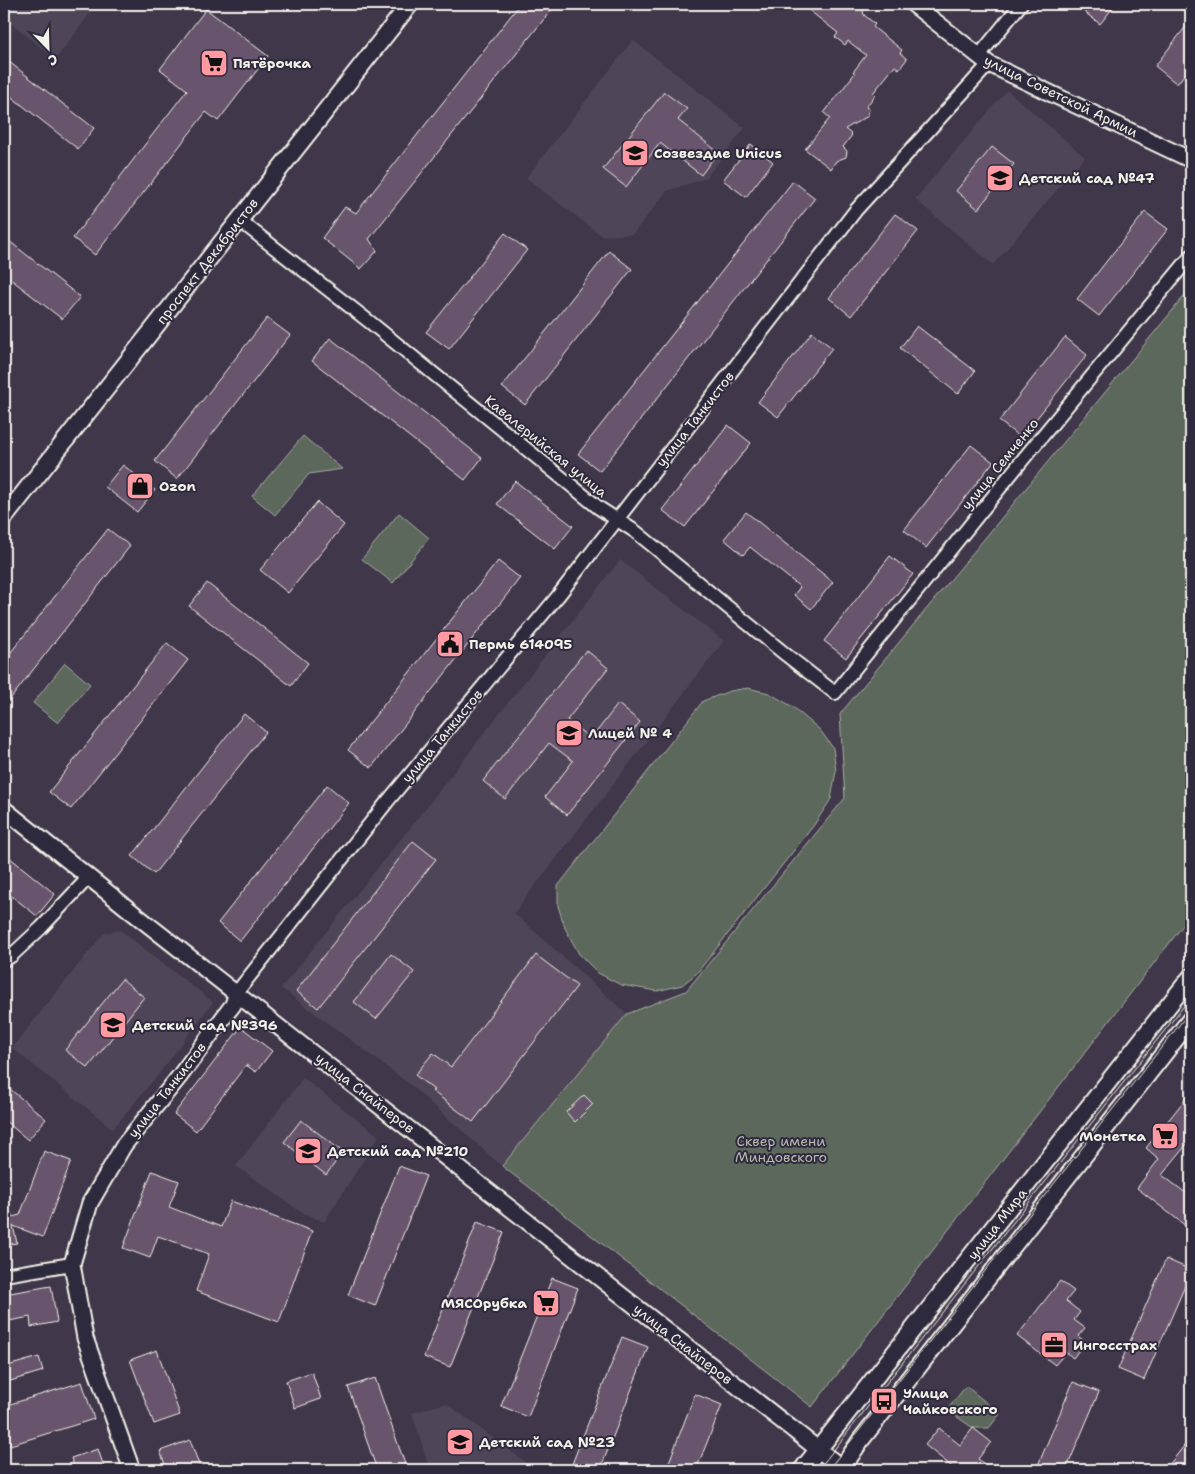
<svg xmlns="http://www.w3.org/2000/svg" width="1195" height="1474" font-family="'Shantell Sans',sans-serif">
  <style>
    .built { fill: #4f4458 }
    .green { fill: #5c685c; stroke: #a8aca2 }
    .building { fill: #68556d; stroke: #f4f1e8 }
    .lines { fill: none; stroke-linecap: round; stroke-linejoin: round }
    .minor-casing { stroke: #f4f1e8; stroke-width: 16 }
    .tertiary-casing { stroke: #f4f1e8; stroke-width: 19 }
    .secondary-casing { stroke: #f4f1e8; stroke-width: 20 }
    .minor { stroke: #2f2a3d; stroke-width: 12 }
    .tertiary { stroke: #2f2a3d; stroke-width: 15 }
    .secondary { stroke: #2f2a3d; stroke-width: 16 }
    .tram { stroke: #f4f1e8; stroke-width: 1 }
    .labels { text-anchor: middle; stroke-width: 4; stroke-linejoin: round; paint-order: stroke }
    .poi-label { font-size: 14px; font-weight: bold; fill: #f4f1e8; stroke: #2f2a3d; text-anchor: start }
    .street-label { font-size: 14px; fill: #f4f1e8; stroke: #2f2a3d }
    .park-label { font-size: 14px; fill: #b7bab0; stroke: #2f2a3d }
  </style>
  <rect width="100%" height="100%" fill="#40374b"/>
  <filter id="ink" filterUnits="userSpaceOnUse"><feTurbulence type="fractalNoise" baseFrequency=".02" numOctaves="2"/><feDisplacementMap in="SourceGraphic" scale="10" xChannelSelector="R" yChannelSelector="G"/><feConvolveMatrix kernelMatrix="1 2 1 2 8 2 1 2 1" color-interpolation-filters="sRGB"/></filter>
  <g filter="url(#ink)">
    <!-- built -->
    <g class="built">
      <path d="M4,4H97L56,59L4,18Z"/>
      <path d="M633,40L745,128L706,178L667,191L633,234L602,236L526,178Z"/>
      <path d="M1007,90L1085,157L993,265L915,199Z"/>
      <path d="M620,560L724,641L514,913L627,1014L502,1166L408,1083L281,988L413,824Z"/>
      <path d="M120,930L213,1002L165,1066L113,1129L12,1048L104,933Z"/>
      <path d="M303,1078L379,1136L324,1222L301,1212L236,1166Z"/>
      <path d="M446,1403L536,1470H430L412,1413Z"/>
    </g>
    <!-- green -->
    <g class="green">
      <path d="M1191,288V915L812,1407L502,1166L627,1014L686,991L845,798L840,714Z"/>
      <path d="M303,436L342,469L309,474L275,515L252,496Z"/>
      <path d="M399,513L429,538L393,583L362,559Z"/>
      <path d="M65,663L90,684L58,723L33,703Z"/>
      <path d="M748,688L769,693L793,707L820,730L833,748L836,771L831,799L814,825L697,973L682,985L657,991L621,985L598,973L579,954L565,928L558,906V886L703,701L730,691Z"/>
      <path d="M966,1386L1000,1414L989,1428H973L947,1410Z"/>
    </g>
    <!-- building -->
    <g class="building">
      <path d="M520,4H556L369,239L377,251L361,269L322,238L345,207L356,213Z"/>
      <path d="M801,4H850L855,8L862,7L864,15L875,24L873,27L902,50L900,53L907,59L899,69L895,66L873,93L875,95L866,107L869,109L868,116L845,129L852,135L843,147L847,151L846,157L836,161L831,169L805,149L830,118L824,113L855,73L853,72L866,55L848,41L845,45L835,37L838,33Z"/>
      <path d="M1074,4H1116L1100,24Z"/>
      <path d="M206,9L268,56L218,121L206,112L95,255L73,238L187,90L160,69Z"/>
      <path d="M1191,20V66L1177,84L1155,66Z"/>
      <path d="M4,58L94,128L78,149L4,91Z"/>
      <path d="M664,92L687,109L678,120L718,152L701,175L660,143L626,187L603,169Z"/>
      <path d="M751,144L773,162L746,197L723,180Z"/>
      <path d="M992,147L1014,164L978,209L956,191Z"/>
      <path d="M793,181L815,198L600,471L578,454Z"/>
      <path d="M1145,212L1168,229L1099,316L1077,299Z"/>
      <path d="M895,214L918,231L851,316L829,298Z"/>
      <path d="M505,233L527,250L449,349L426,332Z"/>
      <path d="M4,237L80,297L62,319L4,274Z"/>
      <path d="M609,251L632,269L525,405L502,387Z"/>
      <path d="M267,318L290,335L177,479L155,461Z"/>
      <path d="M917,326L975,371L958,394L900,348Z"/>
      <path d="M812,332L832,348L778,417L758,402Z"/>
      <path d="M1065,337L1087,355L1021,438L999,421Z"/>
      <path d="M330,338L482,458L465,480L312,361Z"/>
      <path d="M728,425L751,443L685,527L662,510Z"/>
      <path d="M971,445L993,462L926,548L904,530Z"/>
      <path d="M123,465L155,490L137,512L105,487Z"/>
      <path d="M515,481L573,526L555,549L497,504Z"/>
      <path d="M317,502L344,525L288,593L260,570Z"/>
      <path d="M746,512L833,582L811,609L794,595L800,587L750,547L743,555L724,539Z"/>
      <path d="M108,529L130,546L4,707V661Z"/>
      <path d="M890,556L913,574L846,658L824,641Z"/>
      <path d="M498,561L520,578L371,768L348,750Z"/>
      <path d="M207,583L308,663L291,686L189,606Z"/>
      <path d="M167,643L188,660L71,809L49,792Z"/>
      <path d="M586,650L608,668L567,720L591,739L618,704L640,722L567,815L545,797L573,761L549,743L505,799L483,781Z"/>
      <path d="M244,714L266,732L154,874L132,856Z"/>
      <path d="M327,785L349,803L240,941L218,923Z"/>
      <path d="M413,841L436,859L318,1008L296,991Z"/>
      <path d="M4,853L55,894L37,916L4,890Z"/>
      <path d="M391,954L414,972L376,1019L354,1002Z"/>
      <path d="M536,955L577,986L473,1122L432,1091L434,1090L415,1075L433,1053L451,1067Z"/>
      <path d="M122,979L144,997L88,1068L65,1050Z"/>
      <path d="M241,1027L272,1051L256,1072L246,1065L196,1131L174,1114Z"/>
      <path d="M4,1084L46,1119L28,1140L4,1120Z"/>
      <path d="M1191,1092V1139L1162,1175L1191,1197V1230L1137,1188L1159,1159L1146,1148Z"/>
      <path d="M584,1095L593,1104L575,1122L566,1112Z"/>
      <path d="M301,1120L343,1152L326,1175L284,1142Z"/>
      <path d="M44,1151L71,1161L43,1237L13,1226L17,1243L4,1245V1204H9L12,1217L20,1215Z"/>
      <path d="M399,1166L426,1176L375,1306L348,1295Z"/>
      <path d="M152,1171L179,1181L169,1207L221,1227L231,1201L312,1231L279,1322L196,1291L209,1254L158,1236L150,1258L123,1248Z"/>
      <path d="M477,1222L504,1232L450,1367L424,1357Z"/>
      <path d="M1166,1259L1191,1270V1272L1144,1380L1118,1369Z"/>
      <path d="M552,1278L578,1288L528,1417L501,1406Z"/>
      <path d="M1060,1281L1074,1291L1066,1301L1080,1312L1074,1320L1085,1328L1078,1336L1085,1342L1073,1358L1066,1352L1055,1365L1017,1336Z"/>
      <path d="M51,1286L57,1322L31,1327L30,1317L4,1322V1294Z"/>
      <path d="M622,1337L648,1347L600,1470H588L572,1464Z"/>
      <path d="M157,1350L180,1415L154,1424L130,1360Z"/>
      <path d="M39,1357L43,1371L4,1383V1367Z"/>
      <path d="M312,1372L321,1399L295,1408L286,1381Z"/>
      <path d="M375,1378L407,1470H377L348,1387Z"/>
      <path d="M82,1382L94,1419L4,1447V1406Z"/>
      <path d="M1073,1382L1099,1392L1066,1470H1036Z"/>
      <path d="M695,1394L722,1405L696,1470H666Z"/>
      <path d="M939,1428L960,1445L973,1428L991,1442L978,1459L992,1470H956L925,1445Z"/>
      <path d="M1191,1437V1470H1165Z"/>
      <path d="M190,1440L201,1470H167L160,1451Z"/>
      <path d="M98,1449L105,1470H75L71,1458Z"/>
    </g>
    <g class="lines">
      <!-- minor casing -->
      <g class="minor-casing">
        <g id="minor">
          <path d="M978,57L1021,4"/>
          <path d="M239,220L371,323L599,508L636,532L785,654L835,693L1020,463L1191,256"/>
          <path d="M4,960L11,956L41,928L89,877"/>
          <path d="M237,992L387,802L558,596L856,210L989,64"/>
          <path d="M4,1275L72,1264"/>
        </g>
      </g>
      <!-- tertiary casing -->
      <g class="tertiary-casing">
        <g id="tertiary">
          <path d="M913,4L989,64L1191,160"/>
          <path d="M4,809L132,912L842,1468"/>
          <path d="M132,1470L85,1338L72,1264L90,1203L124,1145L179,1077L229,1010L233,1005L237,992"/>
        </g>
      </g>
      <!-- secondary casing -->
      <g class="secondary-casing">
        <g id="secondary">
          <path d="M4,518L410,4"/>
          <path d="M802,1470L1191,977"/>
          <path d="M841,1470L860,1441L1191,1019"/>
        </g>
      </g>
      <!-- minor -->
      <use href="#minor" class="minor"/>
      <!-- tertiary -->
      <use href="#tertiary" class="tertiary"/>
      <!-- secondary -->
      <use href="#secondary" class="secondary"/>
      <!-- tram -->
      <g class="tram">
        <path d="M818,1470L1191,997"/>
        <path d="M828,1470L1191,1010"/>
      </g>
    </g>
  </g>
  <!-- icons -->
  <defs>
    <g id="supermarket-square" transform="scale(1.4375)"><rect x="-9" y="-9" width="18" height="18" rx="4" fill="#ff9aa2" stroke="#2f2a3d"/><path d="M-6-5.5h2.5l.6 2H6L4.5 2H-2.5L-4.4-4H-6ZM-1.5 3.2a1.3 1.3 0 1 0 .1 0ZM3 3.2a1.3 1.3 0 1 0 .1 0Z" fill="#111"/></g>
    <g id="school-square" transform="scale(1.4375)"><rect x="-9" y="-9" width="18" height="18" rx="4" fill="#ff9aa2" stroke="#2f2a3d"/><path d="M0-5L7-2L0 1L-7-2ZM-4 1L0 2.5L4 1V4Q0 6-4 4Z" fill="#111"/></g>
    <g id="shop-square" transform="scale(1.4375)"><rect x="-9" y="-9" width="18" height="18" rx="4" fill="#ff9aa2" stroke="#2f2a3d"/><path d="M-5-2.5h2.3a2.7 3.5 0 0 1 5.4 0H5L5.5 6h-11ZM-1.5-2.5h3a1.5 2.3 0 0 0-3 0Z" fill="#111"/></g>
    <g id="civic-square" transform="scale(1.4375)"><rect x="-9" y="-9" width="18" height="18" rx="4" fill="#ff9aa2" stroke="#2f2a3d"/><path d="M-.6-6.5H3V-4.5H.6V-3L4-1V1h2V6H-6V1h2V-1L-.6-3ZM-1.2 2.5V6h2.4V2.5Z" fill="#111"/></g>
    <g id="office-square" transform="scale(1.4375)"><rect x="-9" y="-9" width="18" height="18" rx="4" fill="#ff9aa2" stroke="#2f2a3d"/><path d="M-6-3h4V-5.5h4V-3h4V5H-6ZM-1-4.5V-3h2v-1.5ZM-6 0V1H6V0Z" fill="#111"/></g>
    <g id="bus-square" transform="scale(1.4375)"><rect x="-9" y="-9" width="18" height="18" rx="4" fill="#ff9aa2" stroke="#2f2a3d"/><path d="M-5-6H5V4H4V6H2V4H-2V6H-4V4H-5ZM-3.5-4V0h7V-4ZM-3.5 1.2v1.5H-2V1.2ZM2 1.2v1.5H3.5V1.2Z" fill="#111"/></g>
  </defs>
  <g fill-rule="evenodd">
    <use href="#supermarket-square" x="214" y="63"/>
    <use href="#school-square" x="635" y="153"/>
    <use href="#school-square" x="1000" y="178"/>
    <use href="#shop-square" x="140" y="486"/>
    <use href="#civic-square" x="450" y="644"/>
    <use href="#school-square" x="569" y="733"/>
    <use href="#school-square" x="113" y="1025"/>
    <use href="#supermarket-square" x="1165" y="1136"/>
    <use href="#school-square" x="308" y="1151"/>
    <use href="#supermarket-square" x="546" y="1303"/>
    <use href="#office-square" x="1054" y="1345"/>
    <use href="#bus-square" x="884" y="1401"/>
    <use href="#school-square" x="460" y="1442"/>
  </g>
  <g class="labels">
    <!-- poi labels -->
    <g class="poi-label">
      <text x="233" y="68">Пятёрочка</text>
      <text x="654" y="158">Созвездие Unicus</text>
      <text x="1019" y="183">Детский сад №47</text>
      <text x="159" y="491">Ozon</text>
      <text x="469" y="649">Пермь 614095</text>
      <text x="588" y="738">Лицей № 4</text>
      <text x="132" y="1030">Детский сад №396</text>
      <text x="1146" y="1141" text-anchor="end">Монетка</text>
      <text x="327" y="1156">Детский сад №210</text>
      <text x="527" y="1308" text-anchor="end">МЯСОрубка</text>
      <text x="1073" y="1350">Ингосстрах</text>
      <text x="903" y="1398">Улица<tspan x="903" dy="16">Чайковского</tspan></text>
      <text x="479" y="1447">Детский сад №23</text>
    </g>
    <!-- street labels -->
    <g class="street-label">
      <text transform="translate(1061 96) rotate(26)" y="5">улица Советской Армии</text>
      <text transform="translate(207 261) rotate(-52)" y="5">проспект Декабристов</text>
      <text transform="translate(695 419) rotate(-52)" y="5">улица Танкистов</text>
      <text transform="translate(546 446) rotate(39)" y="5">Кавалерийская улица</text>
      <text transform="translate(1000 464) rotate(-51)" y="5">улица Семченко</text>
      <text transform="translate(442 736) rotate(-50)" y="5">улица Танкистов</text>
      <text transform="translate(167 1090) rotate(-52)" y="5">улица Танкистов</text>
      <text transform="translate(365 1093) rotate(38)" y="5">улица Снайперов</text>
      <text transform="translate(997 1224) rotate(-52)" y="5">улица Мира</text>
      <text transform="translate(683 1344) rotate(38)" y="5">улица Снайперов</text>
    </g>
    <!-- park labels -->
    <g class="park-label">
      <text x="781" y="1146">Сквер имени<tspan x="781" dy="16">Миндовского</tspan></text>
    </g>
  </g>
  <!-- margin -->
  <rect width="1195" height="1474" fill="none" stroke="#2f2a3d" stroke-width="20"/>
  <rect x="10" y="10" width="1175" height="1454" fill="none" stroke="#f4f1e8" stroke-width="2" filter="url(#ink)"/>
  <!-- north arrow -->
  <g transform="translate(48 48) rotate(157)" stroke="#2f2a3d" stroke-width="4" paint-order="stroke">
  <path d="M0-4L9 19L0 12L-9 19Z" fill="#f4f1e8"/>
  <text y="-8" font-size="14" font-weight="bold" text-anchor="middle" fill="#f4f1e8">С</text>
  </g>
</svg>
